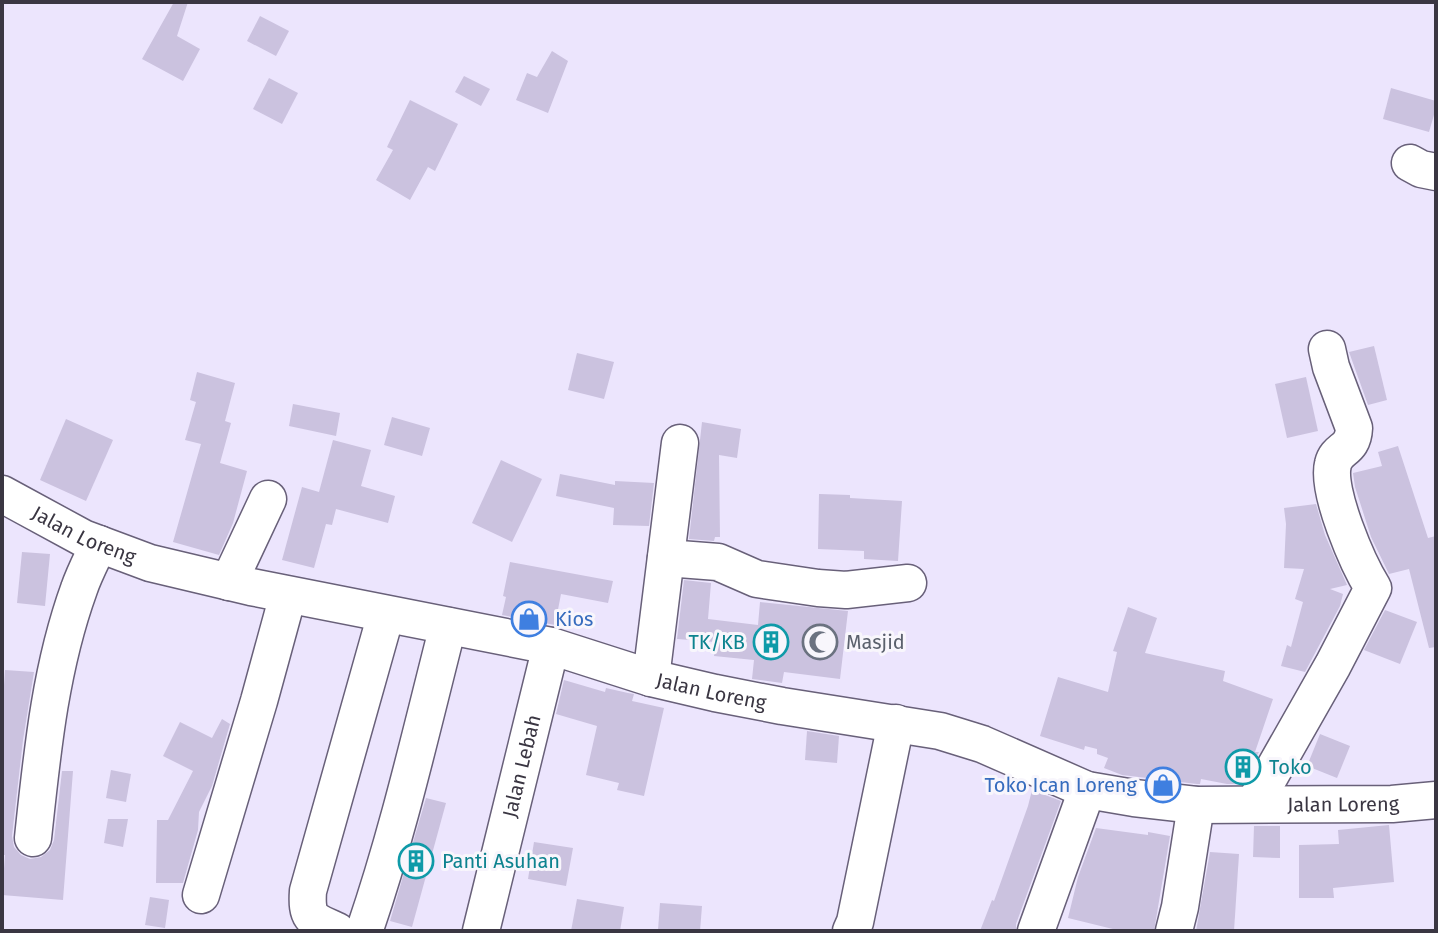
<svg xmlns="http://www.w3.org/2000/svg" width="1438" height="933" font-family="'Fira Sans',sans-serif">
  <style>
    .building { fill: #cbc2df }
    .lines { fill: none; stroke-linecap: round; stroke-linejoin: round }
    .minor-casing { stroke: #686079; stroke-width: 39 }
    .minor { stroke: #fff; stroke-width: 36 }
    .labels { text-anchor: middle; stroke-width: 6; stroke-linejoin: round; paint-order: stroke }
    .street-label { font-size: 20px; fill: #3a3642; stroke: #f8f6fc }
    .shop-label { font-size: 20px; fill: #366cbe; stroke: #f8f6fc; text-anchor: start }
    .culture-label { font-size: 20px; fill: #0d838f; stroke: #f8f6fc; text-anchor: start }
    .worship-label { font-size: 20px; fill: #5b616d; stroke: #f8f6fc; text-anchor: start }
  </style>
  <rect width="100%" height="100%" fill="#ece5fd"/>
  <!-- building -->
  <g class="building">
    <path d="M174,2H188L177,36L200,49L183,81L142,59Z"/>
    <path d="M260,16L289,31L276,56L247,41Z"/>
    <path d="M552,51L568,61L548,113L516,100L527,73L537,77Z"/>
    <path d="M464,76L490,89L481,106L455,92Z"/>
    <path d="M269,78L298,93L282,124L253,109Z"/>
    <path d="M1391,88L1436,101V108L1429,132L1383,119Z"/>
    <path d="M410,100L458,124L435,171L428,167L410,200L376,180L393,150L387,147Z"/>
    <path d="M1374,346L1387,400L1368,405L1349,352Z"/>
    <path d="M577,353L614,362L604,399L568,390Z"/>
    <path d="M197,372L235,383L225,421L231,423L220,463L247,471L233,523L219,555L173,542L201,444L185,440L196,402L190,400Z"/>
    <path d="M1306,377L1318,431L1287,438L1275,384Z"/>
    <path d="M293,404L340,413L336,436L289,426Z"/>
    <path d="M392,417L430,428L422,456L384,445Z"/>
    <path d="M66,419L113,440L86,501L40,480Z"/>
    <path d="M702,422L741,429L737,458L719,455L720,537H715L714,541L689,539Z"/>
    <path d="M333,440L371,450L361,486L395,496L388,523L336,509L332,525L326,524L314,568L282,560L302,487L319,492Z"/>
    <path d="M1398,446L1428,538L1436,536V647L1429,648L1409,569L1389,574L1371,537L1355,487L1353,473L1382,466L1378,452Z"/>
    <path d="M501,460L542,479L512,542L472,523Z"/>
    <path d="M560,474L615,485V481L654,483L649,526L613,525L614,508L556,496Z"/>
    <path d="M819,494L850,495V498L902,501L898,561L864,559V551L818,549Z"/>
    <path d="M1316,504L1325,535L1347,585L1330,589L1343,594L1340,606L1305,672L1281,666L1287,645L1291,647L1303,602L1295,599L1304,569L1284,568L1286,524L1284,508Z"/>
    <path d="M22,552L50,554L45,606L17,603Z"/>
    <path d="M510,562L613,581L608,603L561,594L555,625L502,615L506,597L503,596Z"/>
    <path d="M684,580L711,583L708,619L758,625L760,602L848,611L840,679L784,672L782,683L752,679L754,660L714,656L715,642L677,639Z"/>
    <path d="M1128,607L1157,618L1145,653L1225,671L1223,681L1273,699L1255,752H1259L1241,784H1227L1201,779L1200,784H1197L1122,775L1104,768L1108,758L1097,754V749L1085,746L1084,750L1040,736L1058,677L1108,692L1117,652L1113,651Z"/>
    <path d="M1385,610L1417,622L1400,664L1364,650Z"/>
    <path d="M5,670L34,672L23,740L12,836L14,847L21,855L30,859L41,857L50,850L54,840L62,771H73L63,900L2,895L5,855H2V716Z"/>
    <path d="M564,680L605,692L606,688L628,693L634,694L632,701L664,708L644,796L617,790L619,783L586,775L597,726L556,714Z"/>
    <path d="M222,719L230,724L212,786L199,812L198,830L183,883H156L157,820H168L193,771L163,756L180,722L212,738Z"/>
    <path d="M807,731L839,736L837,763L805,760Z"/>
    <path d="M1320,734L1350,746L1337,778L1307,766Z"/>
    <path d="M111,770L131,774L126,802L106,798Z"/>
    <path d="M1032,790L1061,801L1016,924V931H980L992,900L994,901L1028,806Z"/>
    <path d="M426,798L446,803L412,927L390,921Z"/>
    <path d="M108,819H128L123,847L104,843Z"/>
    <path d="M1389,825L1394,882L1333,888L1334,898H1299V845L1339,844L1338,830Z"/>
    <path d="M1254,826H1280V858L1253,857Z"/>
    <path d="M1096,828L1148,835V832L1170,836L1154,931H1121L1068,918L1078,877Z"/>
    <path d="M534,842L573,848L566,886L528,879Z"/>
    <path d="M1210,852L1239,854L1234,931H1196Z"/>
    <path d="M150,897L169,900L165,928L145,925Z"/>
    <path d="M577,899L624,907L620,931H571Z"/>
    <path d="M660,903L702,906L700,931L658,930Z"/>
  </g>
  <g class="lines">
    <!-- minor casing -->
    <g class="minor-casing">
      <g id="minor">
        <path d="M1410,163L1421,169L1436,172"/>
        <path id="s1" d="M2,494L83,538L150,563L251,587L551,646L651,678L715,693L782,706L940,731L982,744L1087,790L1134,798L1196,805L1392,804L1436,800"/>
        <path d="M666,558L718,562L757,579L818,588L846,590L908,583"/>
        <path d="M229,582L268,499"/>
        <path d="M651,678L680,443"/>
        <path d="M1254,804L1333,665L1373,588C1358,564 1326,491 1333,464C1337,447 1353,452 1354,428L1331,367L1327,349"/>
        <path d="M33,838C42,754 50,669 79,589C84,574 92,559 99,544"/>
        <path d="M201,895L259,701L288,595"/>
        <path d="M337,931C313,920 306,920 308,891L386,614"/>
        <path d="M363,931L365,929C399,830 422,727 448,626"/>
        <path id="s2" d="M481,931L551,646"/>
        <path d="M851,931L855,922L896,723"/>
        <path d="M1036,931L1087,790"/>
        <path d="M1174,931L1180,907L1196,805"/>
      </g>
    </g>
    <!-- minor -->
    <use href="#minor" class="minor"/>
  </g>
  <!-- icons -->
  <defs>
    <g id="shop-ring" transform="scale(1.8)"><circle r="9.5" fill="#f8f6fc" stroke="#3f7fe0" stroke-width="1.5"/><path d="M-5-2.5h2.3a2.7 3.5 0 0 1 5.4 0H5L5.5 6h-11ZM-1.5-2.5h3a1.5 2.3 0 0 0-3 0Z" fill="#3f7fe0"/></g>
    <g id="building-ring" transform="scale(1.8)"><circle r="9.5" fill="#f8f6fc" stroke="#0f9aa8" stroke-width="1.5"/><path d="M-4-6H4V6H1V3H-1V6H-4ZM-2.5-4.3h1.7v1.8h-1.7ZM.8-4.3h1.7v1.8H.8ZM-2.5-1h1.7V.8h-1.7ZM.8-1h1.7V.8H.8Z" fill="#0f9aa8"/></g>
    <g id="mosque-ring" transform="scale(1.8)"><circle r="9.5" fill="#f8f6fc" stroke="#6b7280" stroke-width="1.5"/><path d="M3.5-4.9A6 6 0 1 0 3.5 4.9A5 5 0 1 1 3.5-4.9Z" fill="#6b7280"/></g>
  </defs>
  <g fill-rule="evenodd">
    <use href="#shop-ring" x="529" y="619"/>
    <use href="#building-ring" x="771" y="642"/>
    <use href="#mosque-ring" x="820" y="642"/>
    <use href="#building-ring" x="1243" y="767"/>
    <use href="#shop-ring" x="1163" y="785"/>
    <use href="#building-ring" x="416" y="861"/>
  </g>
  <g class="labels">
    <!-- street labels -->
    <g class="street-label">
      <text dy="7" stroke="none"><textPath href="#s1" startOffset="92">Jalan Loreng</textPath></text>
      <text dy="7" stroke="none"><textPath href="#s1" startOffset="740">Jalan Loreng</textPath></text>
      <text dy="7" stroke="none"><textPath href="#s2" startOffset="170">Jalan Lebah</textPath></text>
      <text dy="7" stroke="none"><textPath href="#s1" startOffset="1388">Jalan Loreng</textPath></text>
    </g>
    <!-- shop labels -->
    <g class="shop-label">
      <text x="555" y="626">Kios</text>
      <text x="1137" y="792" text-anchor="end">Toko Ican Loreng</text>
    </g>
    <!-- culture labels -->
    <g class="culture-label">
      <text x="745" y="649" text-anchor="end">TK/KB</text>
      <text x="1269" y="774">Toko</text>
      <text x="442" y="868">Panti Asuhan</text>
    </g>
    <!-- worship labels -->
    <g class="worship-label">
      <text x="846" y="649">Masjid</text>
    </g>
  </g>
  <!-- border -->
  <rect width="1438" height="933" fill="none" stroke="#3a3642" stroke-width="8"/>
</svg>
